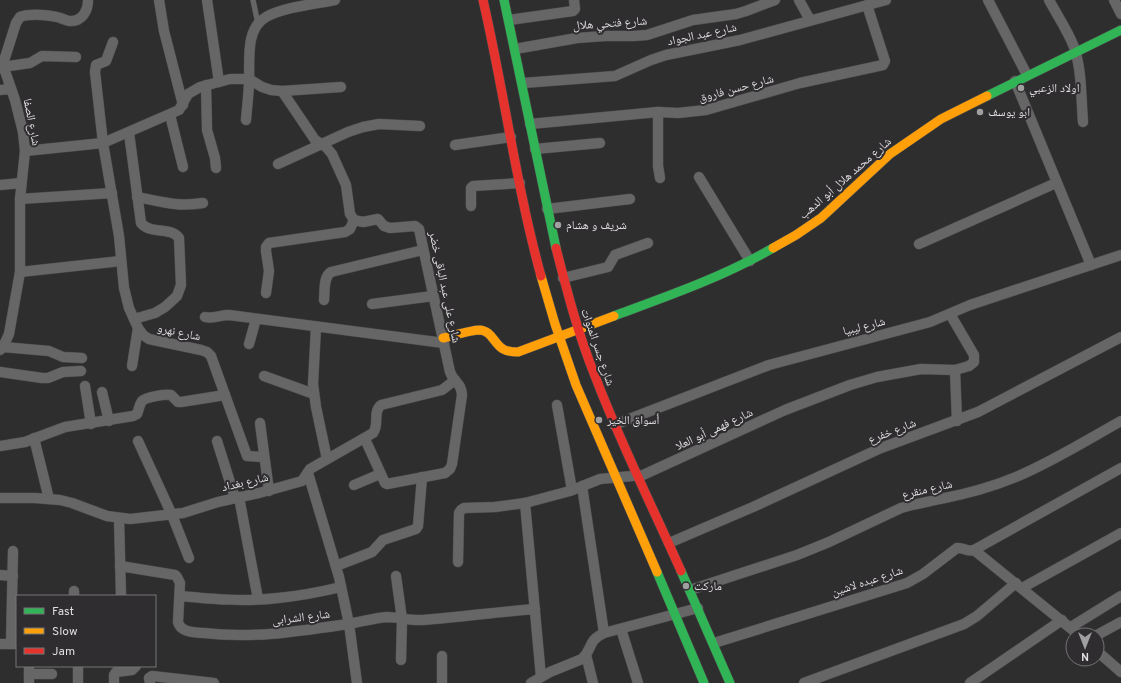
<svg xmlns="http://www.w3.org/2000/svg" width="1121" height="683" font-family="Overpass,'Noto Naskh Arabic',sans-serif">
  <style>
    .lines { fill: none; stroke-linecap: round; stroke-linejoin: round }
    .lane-casing { stroke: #4c4b4c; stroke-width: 6 }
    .street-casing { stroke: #4c4b4c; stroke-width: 11 }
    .fast-casing { stroke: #4c4b4c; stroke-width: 10 }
    .slow-casing { stroke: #4c4b4c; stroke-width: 10 }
    .jam-casing { stroke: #4c4b4c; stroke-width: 10 }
    .lane { stroke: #666667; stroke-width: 5 }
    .street { stroke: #666667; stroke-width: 10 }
    .fast { stroke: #30b455; stroke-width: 9 }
    .slow { stroke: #ff9f0a; stroke-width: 9 }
    .jam { stroke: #e5322d; stroke-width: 9 }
    .poi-dot { fill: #a1a0a1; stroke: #2f2d30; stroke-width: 1.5 }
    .labels { text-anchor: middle; stroke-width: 4; stroke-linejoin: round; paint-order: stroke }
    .street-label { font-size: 12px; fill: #dfdedf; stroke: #2f2d30 }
    .poi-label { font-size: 12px; fill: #dfdedf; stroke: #2f2d30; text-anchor: start }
  </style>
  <rect width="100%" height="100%" fill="#2f2e2f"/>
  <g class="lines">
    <!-- lane casing -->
    <g class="lane-casing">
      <path id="lane" d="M253,0L258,24"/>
    </g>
    <!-- street casing -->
    <g class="street-casing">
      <g id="street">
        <path d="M159,0L164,31L183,105"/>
        <path d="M207,0L219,82"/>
        <path d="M799,0L810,20"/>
        <path d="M988,0L1027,75"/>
        <path d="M1049,0C1057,15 1068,31 1074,47C1082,70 1081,98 1083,122"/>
        <path d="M1114,0L1121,14"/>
        <path d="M509,20L573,11L575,9L574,0"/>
        <path d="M113,42L106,61L96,65L95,72L103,143L119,236L124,288L129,308L138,328L143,335L149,339L201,350L207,352L211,356L247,456L264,457"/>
        <path d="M515,49L577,38L605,36H633L647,35L693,20L736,14L746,11L775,0"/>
        <path d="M76,57L42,56L30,63L2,67L16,23L20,17C28,13 48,15 57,17C61,18 65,20 69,21C82,22 88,11 88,0"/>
        <path d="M0,65L5,71L15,100L23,132L25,151L20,199V272L9,334L3,347L0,350"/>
        <path d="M1015,81L1091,265"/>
        <path d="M523,83L615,76L651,60L666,55L740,40L886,0"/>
        <path d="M206,85L207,130L215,158L216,168"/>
        <path d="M0,90L11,89"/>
        <path d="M282,91L315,140L326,147L332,154L346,185L350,214L354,220L363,222L378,219L384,226L390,228L415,226L419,229L450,372C454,383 461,382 462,395L452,464L450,469L445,473L387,484L385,483L365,439"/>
        <path d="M658,112V166L660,178"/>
        <path d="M170,115L183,167"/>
        <path d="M246,120C247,106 249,93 249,80C250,60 245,29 266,17C284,7 315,4 335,0"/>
        <path d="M530,124L658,112L678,113L706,110L800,83L883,65L885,61L867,5"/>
        <path d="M129,133L141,223C151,235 170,226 179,238L181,285L177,296L165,307L155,313L134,319"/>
        <path d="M455,145L511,137"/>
        <path d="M535,149L600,143"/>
        <path d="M25,151L103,143L179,110L188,94L200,87L230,79H249L262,87L271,90L282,91L341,87"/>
        <path d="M278,164L348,132L363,127L379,124L420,126"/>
        <path d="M699,177L750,261"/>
        <path d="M0,185L21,183"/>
        <path d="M137,197C162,202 178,207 203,203"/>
        <path d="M20,199L112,193"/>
        <path d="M471,206V188L473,186L520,183"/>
        <path d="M547,209L630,199"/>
        <path d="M919,244L1056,183"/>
        <path d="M20,272L121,261"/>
        <path d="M563,278L608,267L615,255L648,243"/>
        <path d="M266,293L269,271L266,251V247L269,243L345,232L350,229L354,220"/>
        <path d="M324,300C325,291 323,277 331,272L423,250"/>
        <path d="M372,304L433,296"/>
        <path d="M205,317C213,319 220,315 229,315L444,343"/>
        <path d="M316,327L313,384L316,407L327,459"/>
        <path d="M249,344L256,319"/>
        <path d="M3,347L49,351L63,357L82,358"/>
        <path d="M132,366L138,328"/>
        <path d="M955,370L957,421"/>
        <path d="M0,372L42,378H48L63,372L81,371"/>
        <path d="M264,376L314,394"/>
        <path d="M85,386L91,424"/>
        <path d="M102,392L109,421"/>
        <path d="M557,405L572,490"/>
        <path d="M260,423L269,491"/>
        <path d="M614,425L769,365L930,322L970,305L1121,255"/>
        <path d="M34,438L49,499"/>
        <path d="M138,441L172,515L189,558"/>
        <path d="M217,441L235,498"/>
        <path d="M0,446L25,442L65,427L133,416L137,414C139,410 139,405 142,401C146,397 165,394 171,395L178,402H181L225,395"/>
        <path d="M308,473L339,577L349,624L357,683"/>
        <path d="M354,485L380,474"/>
        <path d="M582,486L604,633"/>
        <path d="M239,497L258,599"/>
        <path d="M0,498H35L60,500L72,503L107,516L130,519L183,513L218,502L259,493L302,481L310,469L373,433C380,424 372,413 381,405L442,390L455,380"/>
        <path d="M525,503L541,677"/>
        <path d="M119,518L121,596"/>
        <path d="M669,543L753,507L881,448L978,412L1121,337"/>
        <path d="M974,550L1079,635"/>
        <path d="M458,562L459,513L461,510L464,508L495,507L525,503L570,491L600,479L643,475L785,410L850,385L877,377L921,369L955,370L969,366L974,362V355L950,314"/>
        <path d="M120,566L175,575L177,577L180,583L178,622C181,633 194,632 204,633C252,639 301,631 348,624C361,622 374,618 387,617C399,617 411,621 423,620C461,617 498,612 535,609"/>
        <path d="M336,566L372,552L383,540L416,529L418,526L422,477"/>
        <path d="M0,575L13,576"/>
        <path d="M396,576L402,619L401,660"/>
        <path d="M1022,588L1121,533"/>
        <path d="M690,590L797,555L829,542L901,508C914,504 927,502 940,499C966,494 992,487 1016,477C1052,462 1087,440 1121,421"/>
        <path d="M74,596V591"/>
        <path d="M180,596C212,599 245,602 278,598C299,596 320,592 341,587"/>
        <path d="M1071,627L1121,596"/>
        <path d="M621,629L638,683"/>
        <path d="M1097,635L1121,622"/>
        <path d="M714,643L907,583L923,574L957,548C964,547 965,552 974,550L1121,468"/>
        <path d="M0,644H17"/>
        <path d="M11,644L13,551"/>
        <path d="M1097,651L1121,672"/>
        <path d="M586,655L593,683"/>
        <path d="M442,656V683"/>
        <path d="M29,674H52"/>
        <path d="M29,683V666"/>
        <path d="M78,683V666"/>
        <path d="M114,683V675L116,672L132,670L136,666"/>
        <path d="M150,683L149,678L152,676L214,683"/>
        <path d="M531,683L550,672L582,659C593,649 587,641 604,633L698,608"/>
        <path d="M804,683L964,624L977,616L1016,583"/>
        <path d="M970,683L1062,620"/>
      </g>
    </g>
    <!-- fast casing -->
    <g class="fast-casing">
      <g id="fast">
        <path d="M504,0L556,248"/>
        <path d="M987,96L1121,30"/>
        <path d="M614,316C668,296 723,277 773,248"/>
        <path d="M681,571L730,683"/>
        <path d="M657,572L704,683"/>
      </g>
    </g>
    <!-- slow casing -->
    <g class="slow-casing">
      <g id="slow">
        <path d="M773,248L796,235L821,218L890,154L941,119L987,96"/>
        <path d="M541,276L555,324L576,385L657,572"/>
        <path d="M443,338C452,336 471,330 480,330C492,331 494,344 503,349C508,352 513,352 518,352L614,316"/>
      </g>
    </g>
    <!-- jam casing -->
    <g class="jam-casing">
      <g id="jam">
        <path d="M483,0C504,91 516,185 541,276"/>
        <path d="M556,248C567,291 578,334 595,376C620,442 652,506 681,571"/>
      </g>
    </g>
    <!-- lane -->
    <use href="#lane" class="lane"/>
    <!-- street -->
    <use href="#street" class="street"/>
    <!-- fast -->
    <use href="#fast" class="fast"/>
    <!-- slow -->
    <use href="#slow" class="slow"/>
    <!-- jam -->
    <use href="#jam" class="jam"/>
  </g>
  <!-- markers -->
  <g class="poi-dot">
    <circle cx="1021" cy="88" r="4"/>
    <circle cx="980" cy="112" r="4"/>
    <circle cx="558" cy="225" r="4"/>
    <circle cx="599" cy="420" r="4"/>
    <circle cx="686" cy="586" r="4"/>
  </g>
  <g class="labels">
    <!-- street labels -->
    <g class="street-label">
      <text transform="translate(610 23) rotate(-4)" y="4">شارع فتحي هلال</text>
      <text transform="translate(702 34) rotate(-12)" y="4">شارع عبد الجواد</text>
      <text transform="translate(736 88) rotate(-15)" y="4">شارع حسن فاروق</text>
      <text transform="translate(32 122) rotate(79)" y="4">شارع الصفا</text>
      <text transform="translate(845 178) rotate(-41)" y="4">شارع محمد هلال أبو الدهب</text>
      <text transform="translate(445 287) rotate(78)" y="4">شارع على عبد الباقى خضر</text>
      <text transform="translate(864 326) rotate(-14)" y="4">شارع ليبيا</text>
      <text transform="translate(179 332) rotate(12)" y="4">شارع نهرو</text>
      <text transform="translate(598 347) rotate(71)" y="4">شارع جسر المنوات</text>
      <text transform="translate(714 429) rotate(-25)" y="4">شارع فهمى أبو العلا</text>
      <text transform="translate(892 431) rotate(-21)" y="4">شارع خفرع</text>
      <text transform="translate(245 482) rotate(-13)" y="4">شارع بغداد</text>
      <text transform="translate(927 489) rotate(-13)" y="4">شارع منقرع</text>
      <text transform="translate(867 581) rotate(-18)" y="4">شارع عبده لاشين</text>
      <text transform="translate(301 617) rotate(-7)" y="4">شارع الشرابى</text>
    </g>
    <!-- poi labels -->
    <g class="poi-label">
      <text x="1029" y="92">اولاد الزعبي</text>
      <text x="988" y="116">ابو يوسف</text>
      <text x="566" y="229">شريف و هشام</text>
      <text x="607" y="424">أسواق الخير</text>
      <text x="694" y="590">ماركت</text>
    </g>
  </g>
  <!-- legend -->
  <rect x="16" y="595" width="140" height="72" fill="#2f2d30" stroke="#757476"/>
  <rect x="24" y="608" width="20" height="6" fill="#30b455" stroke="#757476"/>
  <text x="52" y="615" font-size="12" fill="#dfdedf">Fast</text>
  <rect x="24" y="628" width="20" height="6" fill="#ff9f0a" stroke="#757476"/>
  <text x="52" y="635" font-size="12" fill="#dfdedf">Slow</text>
  <rect x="24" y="648" width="20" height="6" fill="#e5322d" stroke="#757476"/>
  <text x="52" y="655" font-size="12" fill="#dfdedf">Jam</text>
  <!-- north arrow -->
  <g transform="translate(1085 647) rotate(180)"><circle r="19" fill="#2f2d30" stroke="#757476"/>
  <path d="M0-3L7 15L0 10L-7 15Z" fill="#a1a0a1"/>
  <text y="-6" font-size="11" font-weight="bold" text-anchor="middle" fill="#dfdedf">N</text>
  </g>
</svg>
